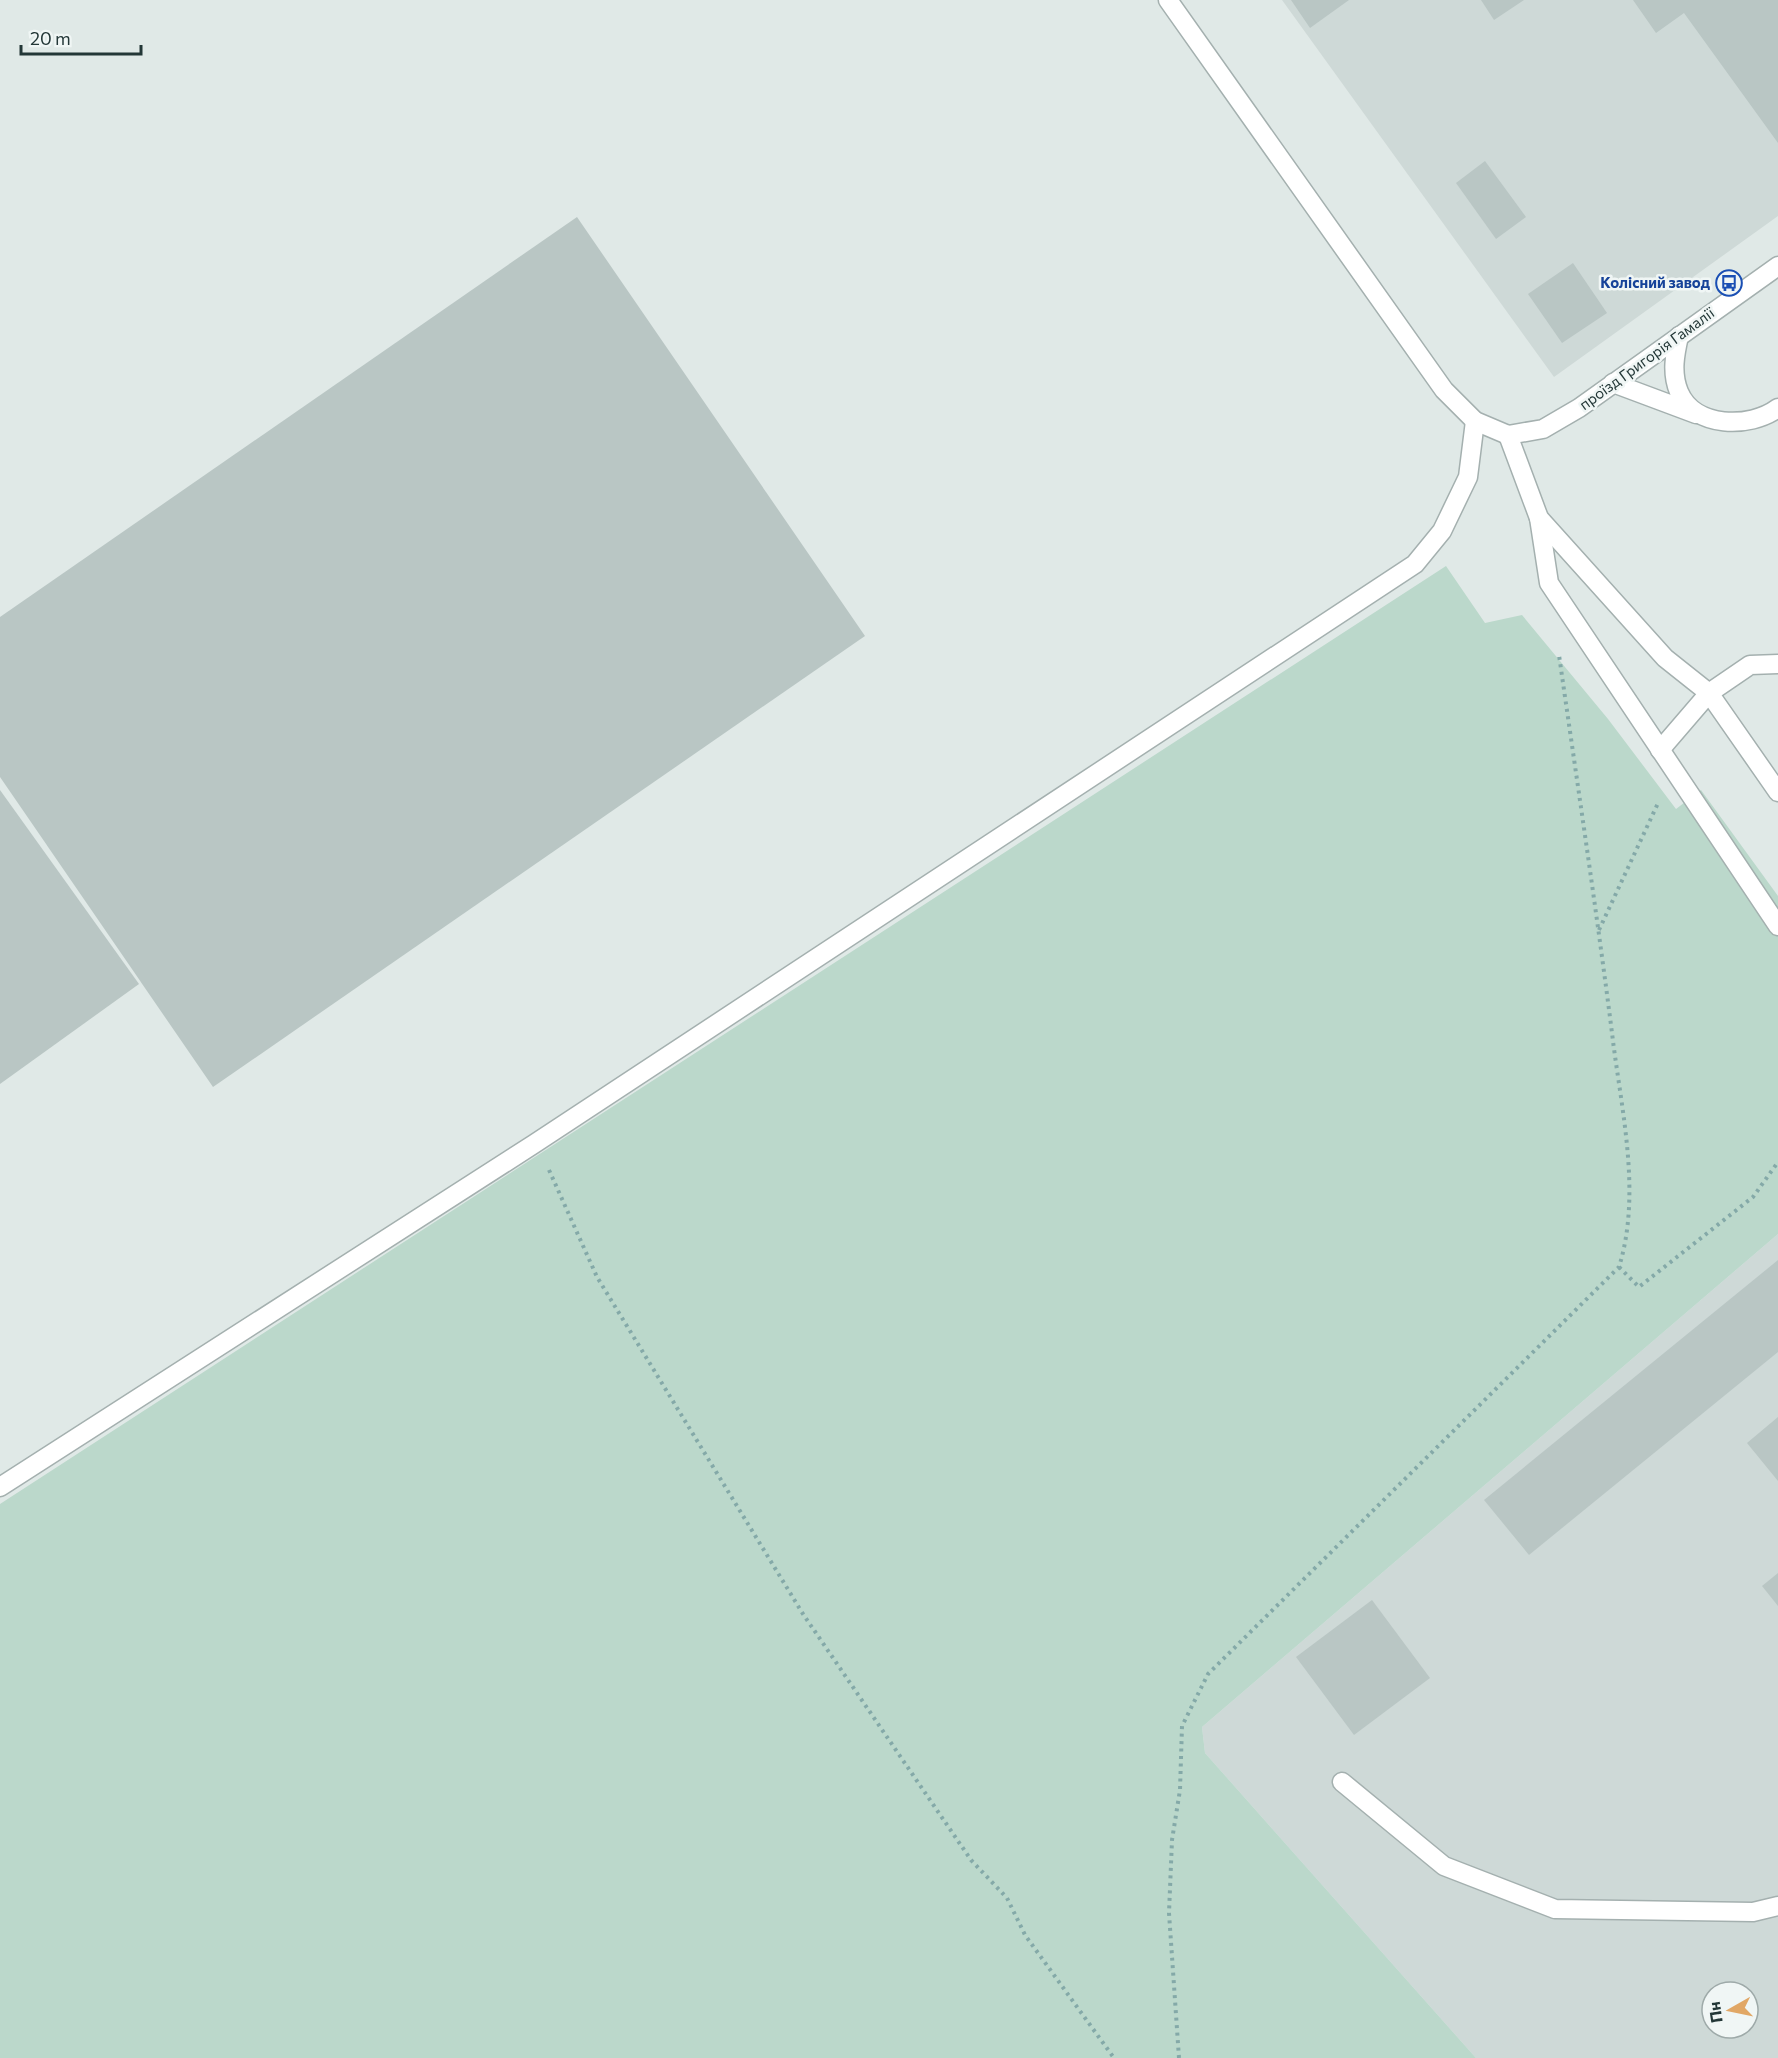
<svg xmlns="http://www.w3.org/2000/svg" width="1778" height="2058" font-family="Commissioner,sans-serif">
  <style>
    .built { fill: #ced9d7; fill-rule: evenodd }
    .green { fill: #bbd8cb }
    .building { fill: #b9c6c4 }
    .lines { fill: none; stroke-linecap: round; stroke-linejoin: round }
    .service-casing { stroke: #a4b0af; stroke-width: 21 }
    .tertiary-casing { stroke: #a4b0af; stroke-width: 21 }
    .path { stroke: #84a9a8; stroke-width: 4; stroke-dasharray: 3 4.5; stroke-linecap: butt }
    .service { stroke: #fff; stroke-width: 18 }
    .tertiary { stroke: #fff; stroke-width: 18 }
    .labels { text-anchor: middle; stroke-width: 5; stroke-linejoin: round; paint-order: stroke }
    .transit-label { font-size: 15px; font-weight: bold; fill: #164399; stroke: #f0f6f5; text-anchor: end }
    .street-label { font-size: 15px; fill: #233737; stroke: #f0f6f5 }
  </style>
  <rect width="100%" height="100%" fill="#e0e9e7"/>
  <!-- built -->
  <g class="built">
    <path d="M1282,0H1778V216L1554,377Z"/>
    <path d="M1778,1234V2058H1476L1205,1753L1202,1727ZM1712,1992H1748V2028H1712Z"/>
  </g>
  <!-- green -->
  <path class="green" d="M1446,566L1485,623L1522,615L1608,719L1676,809L1701,790L1778,896V1234L1202,1727L1205,1753L1476,2058H0V1504Z"/>
  <!-- building -->
  <g class="building">
    <path d="M1291,0H1349L1310,28Z"/>
    <path d="M1481,0H1524L1494,20Z"/>
    <path d="M1633,0H1778V143L1684,13L1656,33Z"/>
    <path d="M1485,161L1526,217L1496,239L1456,183Z"/>
    <path d="M577,217L865,636L213,1087L0,777V617Z"/>
    <path d="M1573,263L1607,313L1562,343L1528,294Z"/>
    <path d="M0,790L139,984L0,1084Z"/>
    <path d="M1778,1260V1352L1529,1555L1484,1500Z"/>
    <path d="M1778,1417V1481L1747,1443Z"/>
    <path d="M1778,1573V1606L1762,1586Z"/>
    <path d="M1372,1600L1430,1678L1354,1735L1296,1657Z"/>
  </g>
  <g class="lines">
    <!-- service casing -->
    <g class="service-casing">
      <g id="service">
        <path d="M1508,435L1539,518L1665,658L1709,693L1778,792"/>
        <path d="M1539,518L1549,583L1778,926"/>
        <path d="M1660,750L1709,693L1750,665L1778,664"/>
        <path d="M0,1487L534,1144L1415,564L1442,531L1468,477L1475,421"/>
        <path d="M1342,1782L1444,1866L1555,1909L1753,1912L1778,1906"/>
      </g>
    </g>
    <!-- tertiary casing -->
    <g class="tertiary-casing">
      <g id="tertiary">
        <path d="M1168,0L1444,390L1475,421L1508,435L1543,429L1579,408L1778,266"/>
        <path d="M1679,336C1675,354 1671,373 1679,392C1694,428 1750,429 1778,408"/>
        <path d="M1613,383L1696,414"/>
      </g>
    </g>
    <!-- path -->
    <g class="path">
      <path d="M1599,930L1659,801"/>
      <path d="M549,1170L597,1277L803,1614L971,1860L1007,1898L1025,1935L1114,2058"/>
      <path d="M1619,1267L1639,1287L1753,1197L1778,1162"/>
      <path d="M1179,2058L1169,1913L1172,1840L1180,1790L1182,1726L1208,1674L1619,1267C1642,1193 1621,1109 1612,1033C1596,907 1577,781 1559,655"/>
    </g>
    <!-- service -->
    <use href="#service" class="service"/>
    <!-- tertiary -->
    <use href="#tertiary" class="tertiary"/>
  </g>
  <!-- icons -->
  <defs>
    <g id="bus-ring" transform="scale(1.35)"><circle r="9.5" fill="#f0f6f5" stroke="#1a4fb4" stroke-width="1.5"/><path d="M-5-6H5V4H4V6H2V4H-2V6H-4V4H-5ZM-3.5-4V0h7V-4ZM-3.5 1.2v1.5H-2V1.2ZM2 1.2v1.5H3.5V1.2Z" fill="#1a4fb4"/></g>
  </defs>
  <g fill-rule="evenodd">
    <use href="#bus-ring" x="1729" y="283"/>
  </g>
  <g class="labels">
    <!-- transit labels -->
    <g class="transit-label">
      <text x="1710" y="288">Колісний завод</text>
    </g>
    <!-- street labels -->
    <g class="street-label">
      <text transform="translate(1647 359) rotate(-36)" y="5">проїзд Григорія Гамалії</text>
    </g>
  </g>
  <!-- north arrow -->
  <g transform="translate(1730 2010) rotate(261)"><circle r="28" fill="#f0f6f5" stroke="#9eaaa9" stroke-width="1.5"/>
  <path d="M0-4.5L10 22L0 15L-10 22Z" fill="#e1a765"/>
  <text y="-9" font-size="16" font-weight="bold" text-anchor="middle" fill="#233737">Пн</text>
  </g>
  <!-- scale -->
  <path d="M21 45v9h120v-9" fill="none" stroke="#233737" stroke-width="3"/>
  <text x="30" y="45" font-size="18" fill="#233737" stroke="#f0f6f5" stroke-width="4.5" paint-order="stroke">20 m</text>
</svg>
